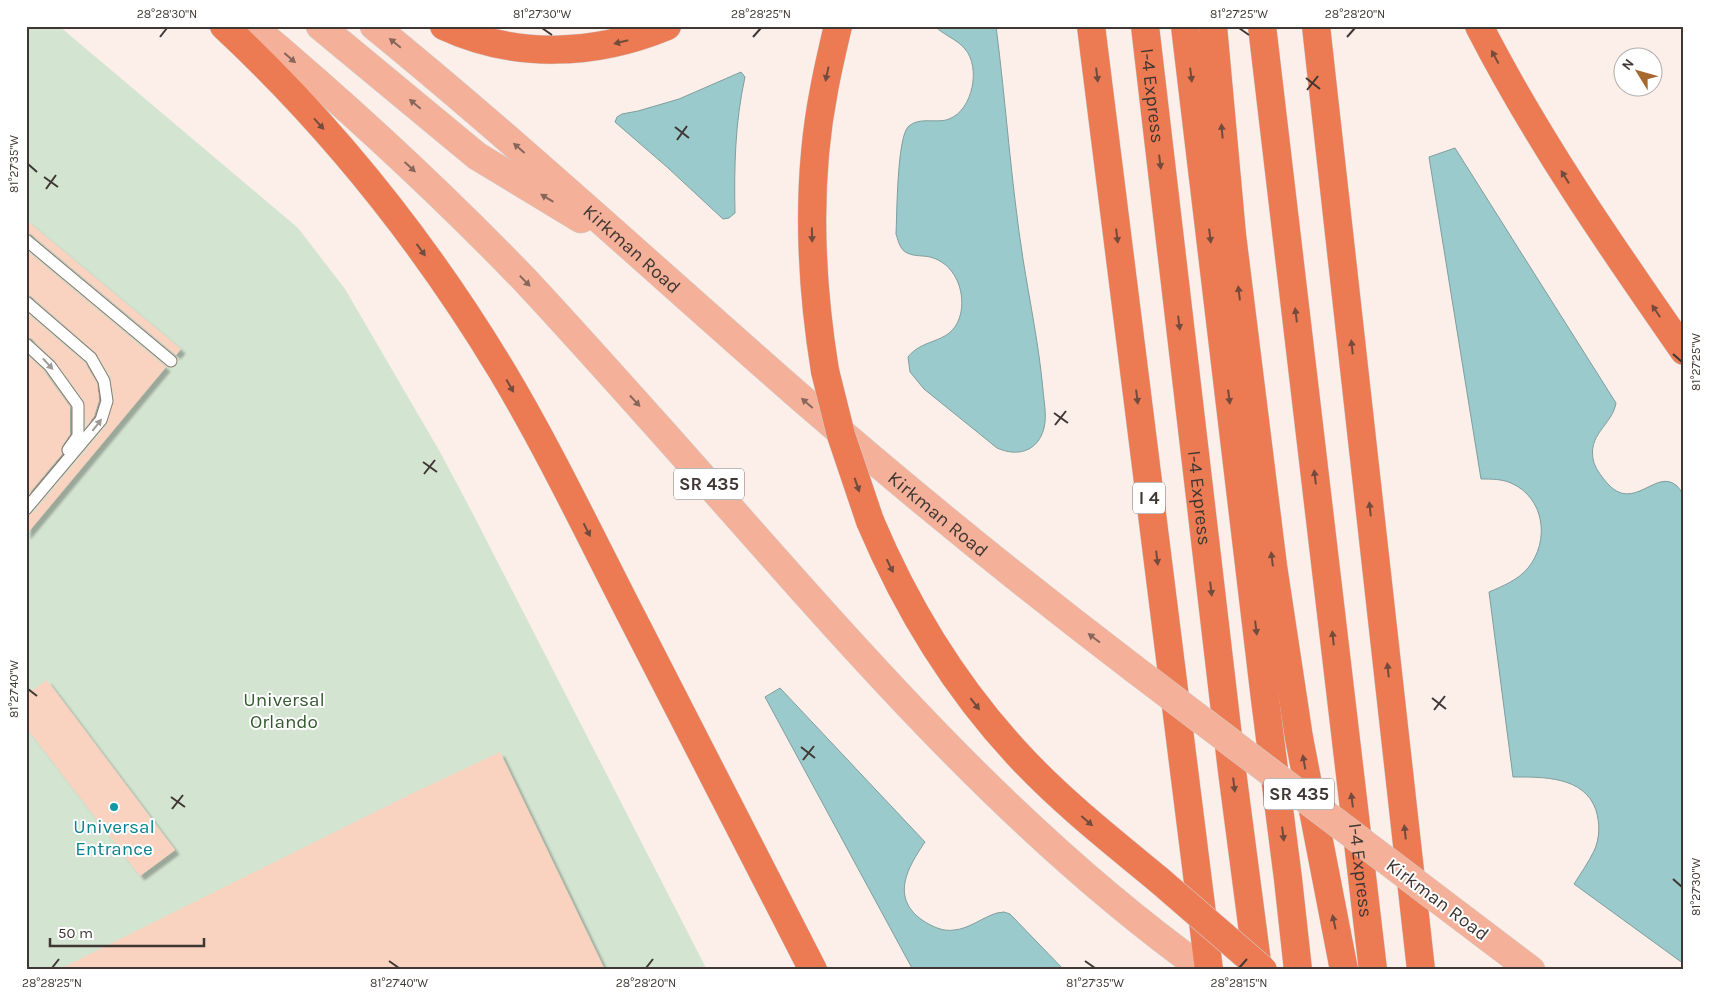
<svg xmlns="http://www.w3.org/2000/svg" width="1710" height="996" font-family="Karla,sans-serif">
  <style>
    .green { fill: #d3e4d1 }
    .water { fill: #9acacc; stroke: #7f9e9e }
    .building { fill: #f9d3c0; filter: url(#shadow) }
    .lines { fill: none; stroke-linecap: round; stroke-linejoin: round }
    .lane-casing { stroke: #8b796f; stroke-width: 13 }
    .primary-casing { stroke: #d1cfce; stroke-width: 29 }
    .highway-casing { stroke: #d1cfce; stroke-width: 29 }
    .lane { stroke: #fff; stroke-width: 11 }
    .primary { stroke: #f4b098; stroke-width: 28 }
    .highway { stroke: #ec7b54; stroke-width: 28 }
    .primary-bridge-casing { stroke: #d1cfce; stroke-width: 29; stroke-linecap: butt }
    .highway-bridge-casing { stroke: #d1cfce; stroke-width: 29; stroke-linecap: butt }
    .primary-bridge { stroke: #f4b098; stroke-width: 28 }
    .highway-bridge { stroke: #ec7b54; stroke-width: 28 }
    .oneway { fill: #734b3d }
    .oneway2 { fill: #87675b }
    .oneway3 { fill: #9f9b99 }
    .ticks { fill: none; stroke: #3f3733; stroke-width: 2 }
    .culture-dot { fill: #0f9aa8; stroke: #fff; stroke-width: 2 }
    .labels { text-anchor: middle; stroke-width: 4; stroke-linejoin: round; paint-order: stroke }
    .shield { fill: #fff; stroke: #797370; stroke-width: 1 }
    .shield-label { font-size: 18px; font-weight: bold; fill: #3f3733 }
    .street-label { font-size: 19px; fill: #3f3733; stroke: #fff }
    .park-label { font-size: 19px; fill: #33592e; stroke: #fff }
    .culture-label { font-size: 19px; fill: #0d838f; stroke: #fff }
    .neatline { fill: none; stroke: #3f3733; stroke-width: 2 }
    .ticks-label { font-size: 12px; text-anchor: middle; fill: #3f3733 }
  </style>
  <defs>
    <filter id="shadow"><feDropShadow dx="4.5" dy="4.5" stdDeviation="1" flood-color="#0004"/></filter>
  </defs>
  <rect width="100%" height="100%" fill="#fcefe9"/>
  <!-- green -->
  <path class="green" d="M26,26H59L298,228L345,289L440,452L474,516L707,970H26Z"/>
  <!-- water -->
  <g class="water">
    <path d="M935,26H996C1006,104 1011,182 1023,259C1030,303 1039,346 1043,390C1044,402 1047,416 1044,428C1038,452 1017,457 997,448L924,389L910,372L908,357C924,336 954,346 961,312C965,289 954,263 930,257C921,255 912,257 904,251C899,246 898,240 896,234C897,215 897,139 908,127C919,116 937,124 949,119C973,110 981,67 965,49C957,39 943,35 935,26Z"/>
    <path d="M741,72L745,77C735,122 734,168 735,213L729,218L723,219L667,167L615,122L617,117L622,114L638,111L679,99Z"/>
    <path d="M1455,148L1616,403C1612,426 1586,434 1594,463C1597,471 1602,477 1607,483C1634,514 1656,467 1677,486C1680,489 1682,493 1684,496V964L1574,884C1581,873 1588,863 1594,851C1600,838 1600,824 1596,810C1584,776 1543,777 1513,777L1489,592C1503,586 1518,580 1528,568C1550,541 1545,498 1511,483C1502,479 1491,479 1481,479L1429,157Z"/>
    <path d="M780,688L925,842C908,867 890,897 922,920C931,926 943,932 954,930C969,929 983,917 997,913L1004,912L1010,914L1064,970H913L765,697Z"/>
  </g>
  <!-- building -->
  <g class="building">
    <path d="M26,220L181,349L176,355L31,234L26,233Z"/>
    <path d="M26,250L166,367L26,535V516L32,514L107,425L114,400L111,378L96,353L31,296L26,295Z"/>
    <path d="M26,312L85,363L97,383L99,400L94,416L86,427L84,401L55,361L31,338L26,337Z"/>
    <path d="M26,354L44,371L70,407V434L62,446L61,450L62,454L26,497Z"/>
    <path d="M47,680L175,850L140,876L26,727V695Z"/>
    <path d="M500,752L605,970H58L411,794Z"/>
  </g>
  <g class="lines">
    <!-- lane casing -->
    <g class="lane-casing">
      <g id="lane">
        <path d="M26,240L171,361"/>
        <path d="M26,302L91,358L104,381L107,401L101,420L26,509"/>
        <path d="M26,344L50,366L78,405V436L68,450"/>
      </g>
    </g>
    <!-- primary casing -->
    <g class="primary-casing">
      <g id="primary">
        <path d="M252,26C347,106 438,190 524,279C567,325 609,372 651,419C825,613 991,817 1204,970"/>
        <path d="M320,26L477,156L581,219"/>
        <path id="s1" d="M374,26C520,145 658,273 800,397C908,491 1019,581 1133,668"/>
        <path d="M1465,920L1531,970"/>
      </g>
    </g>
    <!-- highway casing -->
    <g class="highway-casing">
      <g id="highway">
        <path d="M224,26C332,127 426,245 502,371C551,453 592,540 636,625C695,740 754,855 813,970"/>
        <path d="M444,26C515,59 595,56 667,26"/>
        <path d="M1091,26L1209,970"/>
        <path id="s2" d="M1145,26L1232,771L1258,970"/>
        <path d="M1185,26L1265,699L1288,879L1298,970"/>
        <path d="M1213,26L1232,235L1273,566L1299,738L1344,970"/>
        <path id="s3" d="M1262,26L1373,970"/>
        <path d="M1316,26L1421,970"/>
        <path d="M1479,26C1538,141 1611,246 1684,351"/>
        <path d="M825,371C810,278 806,182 824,90C828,68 833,47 838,26"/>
        <path d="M870,521C907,609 959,693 1025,762C1066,805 1113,842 1159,880"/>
      </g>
    </g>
    <!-- lane -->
    <use href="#lane" class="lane"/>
    <!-- primary -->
    <use href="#primary" class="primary"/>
    <!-- highway -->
    <use href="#highway" class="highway"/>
    <!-- primary-bridge casing -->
    <g class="primary-bridge-casing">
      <path id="primary-bridge" d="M1133,668L1465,920"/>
    </g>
    <!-- highway-bridge casing -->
    <g class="highway-bridge-casing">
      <g id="highway-bridge">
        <path d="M825,371L841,435L870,521"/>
        <path d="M1159,880L1263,970"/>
      </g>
    </g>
    <!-- primary-bridge -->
    <use href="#primary-bridge" class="primary-bridge"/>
    <!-- highway-bridge -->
    <use href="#highway-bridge" class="highway-bridge"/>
  </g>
  <!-- one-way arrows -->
  <defs><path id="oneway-solid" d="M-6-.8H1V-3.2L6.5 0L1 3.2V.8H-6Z" transform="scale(1.25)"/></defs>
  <g class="oneway">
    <use href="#oneway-solid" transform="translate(621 42) rotate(166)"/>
    <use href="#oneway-solid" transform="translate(1495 57) rotate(-118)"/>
    <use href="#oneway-solid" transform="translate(827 74) rotate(102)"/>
    <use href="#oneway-solid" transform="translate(1097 75) rotate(83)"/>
    <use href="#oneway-solid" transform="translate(1191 75) rotate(83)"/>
    <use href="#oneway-solid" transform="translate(319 124) rotate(48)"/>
    <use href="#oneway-solid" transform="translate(1222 131) rotate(-95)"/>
    <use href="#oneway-solid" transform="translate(1160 162) rotate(83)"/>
    <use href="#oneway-solid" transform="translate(1565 177) rotate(-122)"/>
    <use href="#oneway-solid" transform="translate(812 235) rotate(89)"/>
    <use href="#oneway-solid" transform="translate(1117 236) rotate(83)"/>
    <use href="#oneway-solid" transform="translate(1210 236) rotate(83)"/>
    <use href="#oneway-solid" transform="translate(421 250) rotate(54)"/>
    <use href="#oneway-solid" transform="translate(1239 293) rotate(-97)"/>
    <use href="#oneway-solid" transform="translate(1656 311) rotate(-124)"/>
    <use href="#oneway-solid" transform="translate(1296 315) rotate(-97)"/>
    <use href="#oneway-solid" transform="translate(1179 323) rotate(83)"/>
    <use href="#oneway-solid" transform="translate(1352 347) rotate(-96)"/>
    <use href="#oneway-solid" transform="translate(510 386) rotate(61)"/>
    <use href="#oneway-solid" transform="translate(1137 397) rotate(83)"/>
    <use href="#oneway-solid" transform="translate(1229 397) rotate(83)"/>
    <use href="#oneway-solid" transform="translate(1315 477) rotate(-97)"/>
    <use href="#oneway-solid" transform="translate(857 485) rotate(71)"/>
    <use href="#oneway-solid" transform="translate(1370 509) rotate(-96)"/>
    <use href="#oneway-solid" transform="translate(587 530) rotate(63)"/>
    <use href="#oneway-solid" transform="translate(1157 558) rotate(83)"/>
    <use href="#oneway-solid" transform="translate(1272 559) rotate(-97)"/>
    <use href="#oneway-solid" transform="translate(890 566) rotate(64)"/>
    <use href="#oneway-solid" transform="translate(1211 589) rotate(83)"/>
    <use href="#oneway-solid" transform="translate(1256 628) rotate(83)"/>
    <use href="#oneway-solid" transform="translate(1333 638) rotate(-96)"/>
    <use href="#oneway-solid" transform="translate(1388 670) rotate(-96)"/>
    <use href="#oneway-solid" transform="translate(975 704) rotate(52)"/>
    <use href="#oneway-solid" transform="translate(1304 762) rotate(-100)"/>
    <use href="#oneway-solid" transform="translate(1234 785) rotate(83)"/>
    <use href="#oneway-solid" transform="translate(1352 800) rotate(-97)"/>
    <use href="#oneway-solid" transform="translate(1087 821) rotate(41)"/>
    <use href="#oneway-solid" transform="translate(1405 832) rotate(-96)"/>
    <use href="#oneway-solid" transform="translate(1283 834) rotate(83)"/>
    <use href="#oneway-solid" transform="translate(1334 922) rotate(-102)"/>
  </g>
  <g class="oneway2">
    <use href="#oneway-solid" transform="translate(395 43) rotate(-141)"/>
    <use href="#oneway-solid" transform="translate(290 58) rotate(41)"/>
    <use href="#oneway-solid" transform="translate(415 104) rotate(-140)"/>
    <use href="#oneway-solid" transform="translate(519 148) rotate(-139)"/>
    <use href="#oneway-solid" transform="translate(410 167) rotate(43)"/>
    <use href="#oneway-solid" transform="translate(547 198) rotate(-149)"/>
    <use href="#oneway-solid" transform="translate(525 281) rotate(46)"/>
    <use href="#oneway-solid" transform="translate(635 401) rotate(47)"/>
    <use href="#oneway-solid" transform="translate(807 403) rotate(-139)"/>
    <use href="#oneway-solid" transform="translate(1094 638) rotate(-143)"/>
  </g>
  <g class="oneway3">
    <use href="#oneway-solid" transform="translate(48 364) rotate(47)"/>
    <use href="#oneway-solid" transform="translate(97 425) rotate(-52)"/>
  </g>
  <!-- ticks -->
  <path class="ticks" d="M542,28L552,35M1239,28L1249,35M160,37L167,28M753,37L761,28M1347,37L1355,28M1306,78L1320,89M1307,90L1318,76M675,127L689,138M677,140L687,126M28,164L37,172M44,177L58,187M46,189L56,175M1673,354L1682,362M1054,413L1068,423M1055,425L1066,411M423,462L437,472M424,474L435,460M28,689L37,696M1432,698L1446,709M1434,710L1445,696M801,747L815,758M803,760L814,746M171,797L185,807M172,809L183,795M1673,879L1682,887M389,961L399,968M1085,961L1095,968M52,968L59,959M646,968L653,959M1239,968L1247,959"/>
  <!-- markers -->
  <circle class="culture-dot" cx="114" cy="807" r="5"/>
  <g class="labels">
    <!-- shield labels -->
    <g class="shield">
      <rect x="674" y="468.5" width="70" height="31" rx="4"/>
      <rect x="1133" y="482.5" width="32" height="31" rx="4"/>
      <rect x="1264" y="778.5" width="70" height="31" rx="4"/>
    </g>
    <g class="shield-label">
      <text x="709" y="490">SR 435</text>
      <text x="1149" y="504">I 4</text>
      <text x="1299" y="800">SR 435</text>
    </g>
    <!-- street labels -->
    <g class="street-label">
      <text dy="7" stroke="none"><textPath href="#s2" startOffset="70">I-4 Express</textPath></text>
      <text dy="7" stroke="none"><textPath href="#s1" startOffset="341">Kirkman Road</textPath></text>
      <text dy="7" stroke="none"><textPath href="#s2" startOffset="475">I-4 Express</textPath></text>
      <text dy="7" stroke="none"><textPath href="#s1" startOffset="746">Kirkman Road</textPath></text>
      <text dy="7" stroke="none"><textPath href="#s3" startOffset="850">I-4 Express</textPath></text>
      <text transform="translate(1438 899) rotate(37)" y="7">Kirkman Road</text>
    </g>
    <!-- park labels -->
    <g class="park-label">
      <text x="284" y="706">Universal<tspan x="284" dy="22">Orlando</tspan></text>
    </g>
    <!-- culture labels -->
    <g class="culture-label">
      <text x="114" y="833">Universal<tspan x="114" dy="22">Entrance</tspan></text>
    </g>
  </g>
  <!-- border -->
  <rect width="1710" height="996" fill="none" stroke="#ffffff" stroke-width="55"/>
  <!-- north arrow -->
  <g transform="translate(1638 72) rotate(307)"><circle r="24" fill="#ffffff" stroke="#b2afad"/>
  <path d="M0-4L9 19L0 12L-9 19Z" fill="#a7682e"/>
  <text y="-8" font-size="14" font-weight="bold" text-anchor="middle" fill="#3f3733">N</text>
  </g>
  <!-- scale -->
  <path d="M50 938v8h154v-8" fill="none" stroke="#3f3733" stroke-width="2.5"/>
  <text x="58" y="938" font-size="15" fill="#3f3733" stroke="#ffffff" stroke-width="4" paint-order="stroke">50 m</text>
  <rect x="28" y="28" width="1654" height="940" class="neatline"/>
  <g class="ticks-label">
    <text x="167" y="18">28°28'30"N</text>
    <text x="542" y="18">81°27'30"W</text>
    <text x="761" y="18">28°28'25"N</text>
    <text x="1239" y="18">81°27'25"W</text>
    <text x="1355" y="18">28°28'20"N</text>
    <text transform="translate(14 164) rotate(-90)" y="4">81°27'35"W</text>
    <text transform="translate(1696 362) rotate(-90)" y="4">81°27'25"W</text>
    <text transform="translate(14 689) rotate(-90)" y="4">81°27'40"W</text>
    <text transform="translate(1696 887) rotate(-90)" y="4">81°27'30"W</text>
    <text x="52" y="987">28°28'25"N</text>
    <text x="399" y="987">81°27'40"W</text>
    <text x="646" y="987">28°28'20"N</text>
    <text x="1095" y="987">81°27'35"W</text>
    <text x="1239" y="987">28°28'15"N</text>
  </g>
</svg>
